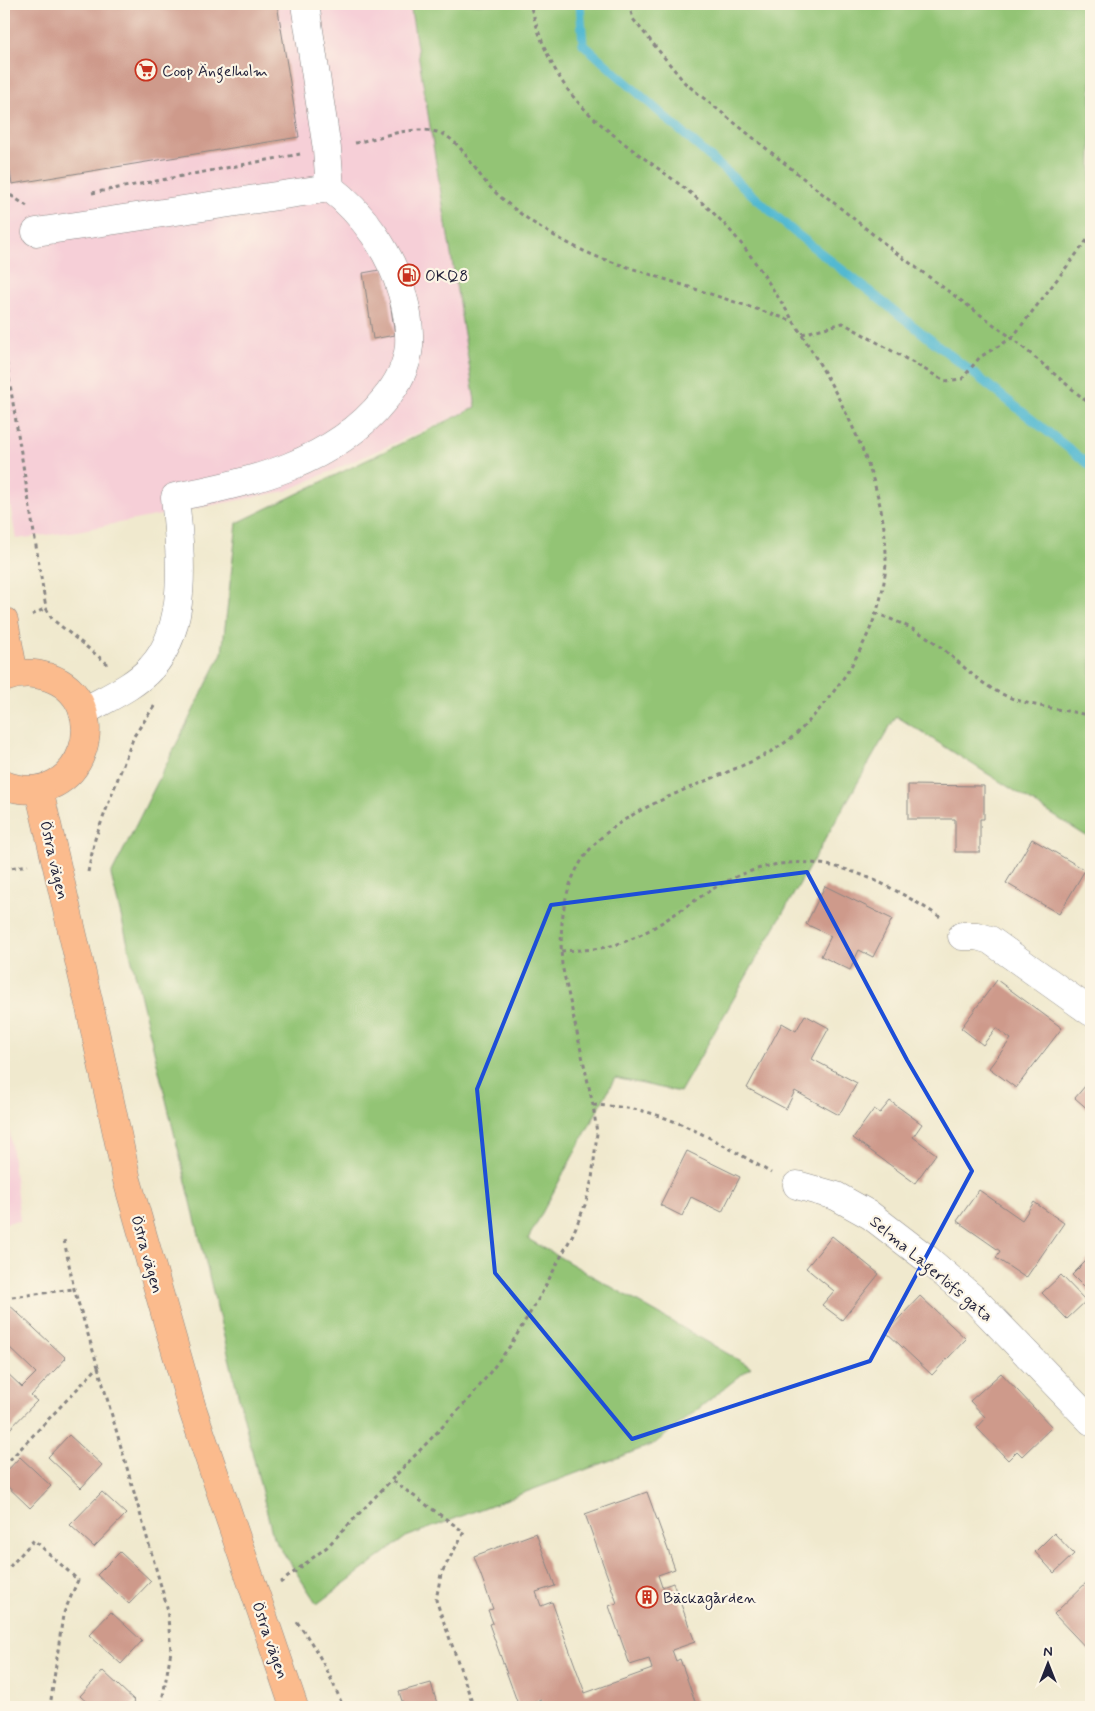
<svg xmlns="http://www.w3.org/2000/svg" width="1095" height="1711" font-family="Mynerve,sans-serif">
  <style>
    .built { fill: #f6cfd7 }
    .green { fill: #93c474; stroke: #5a7358 }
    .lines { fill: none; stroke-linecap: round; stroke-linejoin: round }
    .stream { stroke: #53b9d1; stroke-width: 9 }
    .building { fill: #ce9a8b }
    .minor-casing { stroke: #898684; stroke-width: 29 }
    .major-casing { stroke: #898684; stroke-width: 29 }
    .path { stroke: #898684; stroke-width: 3; stroke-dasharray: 4 4; stroke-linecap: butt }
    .minor { stroke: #fff; stroke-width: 28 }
    .major { stroke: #fbbb8d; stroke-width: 28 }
    .marked { fill: none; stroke: #1d4ed8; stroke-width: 4; stroke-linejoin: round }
    .labels { text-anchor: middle; stroke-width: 4.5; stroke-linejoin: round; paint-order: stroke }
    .poi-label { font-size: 16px; fill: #22223b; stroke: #fcf5e5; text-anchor: start }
    .street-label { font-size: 16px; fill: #22223b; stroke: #fcf5e5 }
  </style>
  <rect width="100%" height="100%" fill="#fcf5e5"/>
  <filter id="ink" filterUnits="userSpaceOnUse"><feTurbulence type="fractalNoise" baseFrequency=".02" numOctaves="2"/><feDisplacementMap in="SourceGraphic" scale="10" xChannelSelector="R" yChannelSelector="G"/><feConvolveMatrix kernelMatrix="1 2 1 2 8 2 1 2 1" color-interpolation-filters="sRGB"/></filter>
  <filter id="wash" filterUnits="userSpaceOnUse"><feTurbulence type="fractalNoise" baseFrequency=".0096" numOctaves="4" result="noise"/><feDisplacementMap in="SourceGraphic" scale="20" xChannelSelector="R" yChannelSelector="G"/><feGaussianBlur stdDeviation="1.12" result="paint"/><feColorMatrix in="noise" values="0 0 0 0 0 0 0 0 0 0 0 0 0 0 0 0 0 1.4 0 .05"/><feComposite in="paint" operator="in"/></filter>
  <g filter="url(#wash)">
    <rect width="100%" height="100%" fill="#f0e9ce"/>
    <!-- built -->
    <g class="built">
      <path d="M4,4H410L476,407L286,491L77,531L16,539L4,468Z"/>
      <path d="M4,1083L20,1221L4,1223Z"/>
    </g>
    <!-- green -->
    <path class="green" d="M410,4H1091V839L896,716L680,1092L615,1078L528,1239L751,1367L654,1444L406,1537L317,1604L273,1537L111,875L222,653L237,523L476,407Z"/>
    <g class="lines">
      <!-- stream -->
      <path class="stream" d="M580,4L583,44L793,231L1091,466"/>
    </g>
    <g id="blocks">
      <!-- building -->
      <g class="building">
        <path d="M4,4H277L299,137L12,184L4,137Z"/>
        <path d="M385,269L395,335L373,339L363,273Z"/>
        <path d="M908,785L984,786V819H980V852H955V819H908Z"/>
        <path d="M1032,839L1085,870L1059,914L1006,883Z"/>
        <path d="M825,886L892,919L873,957L859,950L850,970L821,956L831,936L806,924Z"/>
        <path d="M997,980L1062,1028L1016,1088L989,1068L1011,1039L996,1028L983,1045L961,1028Z"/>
        <path d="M805,1015L829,1028L812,1059L857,1083L839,1115L795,1091L786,1109L747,1088L782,1023L796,1031Z"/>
        <path d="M1091,1079V1112L1075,1098Z"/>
        <path d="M890,1101L922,1124L913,1137L936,1154L915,1183L853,1138L874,1109L880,1113Z"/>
        <path d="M687,1151L740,1177L722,1212L691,1197L682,1216L660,1205Z"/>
        <path d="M979,1190L1022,1220L1034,1202L1064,1223L1026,1278L996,1258L1000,1251L957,1221Z"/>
        <path d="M832,1236L879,1274L842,1320L822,1305L834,1291L806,1268Z"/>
        <path d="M1091,1256V1294L1072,1275Z"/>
        <path d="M1061,1275L1086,1301L1067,1319L1042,1293Z"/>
        <path d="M920,1296L966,1339L932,1375L886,1332Z"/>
        <path d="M4,1300L66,1358L31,1396L37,1401L4,1435V1415L6,1413L4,1411V1373L5,1371L22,1387L36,1373L4,1342Z"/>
        <path d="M1001,1373L1052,1427L1022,1456L1017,1451L1008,1460L977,1428L986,1418L970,1401Z"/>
        <path d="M69,1435L102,1465L81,1488L48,1457Z"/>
        <path d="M20,1457L51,1486L30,1508L4,1483V1474Z"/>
        <path d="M102,1492L126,1514L94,1547L70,1525Z"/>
        <path d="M647,1492L675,1569L658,1575L662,1587L673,1583L695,1642L672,1650L676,1661L680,1659L697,1707H544L541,1700L519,1707L489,1624L493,1623L488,1610L493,1609L474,1556L536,1533L555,1586L536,1592L541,1606L552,1602L585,1693L652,1669L649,1659L630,1665L609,1606L617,1603L585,1514Z"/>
        <path d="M1054,1533L1074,1554L1054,1573L1035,1552Z"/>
        <path d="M120,1552L151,1581L129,1604L97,1575Z"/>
        <path d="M1091,1578V1653L1054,1614Z"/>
        <path d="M111,1612L142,1641L121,1664L89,1635Z"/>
        <path d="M103,1671L135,1701L130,1707H92L80,1696Z"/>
        <path d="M431,1683L438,1707H404L399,1692Z"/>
      </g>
    </g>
  </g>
  <g filter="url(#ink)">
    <use href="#blocks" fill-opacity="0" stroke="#898684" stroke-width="1"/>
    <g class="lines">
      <!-- minor casing -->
      <g class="minor-casing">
        <g id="minor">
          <path d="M305,4L327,149L330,188"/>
          <path d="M36,232L330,188C363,213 391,253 402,293C407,310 410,328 409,346C407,366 397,385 384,400C334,463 250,483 175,497C180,548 190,627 151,668C134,687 105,699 83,712"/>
          <path d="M962,936H977L990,940L1091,1012"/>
          <path d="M797,1185L836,1196L870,1215L926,1258L975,1300L1091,1421"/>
        </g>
      </g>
      <!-- major casing -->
      <g class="major-casing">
        <g id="major">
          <path d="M4,621L14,674"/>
          <path d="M4,678C19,672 33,672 48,677C117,700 85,814 4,785"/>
          <path d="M39,790L90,1008L127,1180L192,1408L294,1707"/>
        </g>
      </g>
      <!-- path -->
      <g class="path">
        <path d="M629,4L633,19L685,83L895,252L1012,338L1091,235"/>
        <path d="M355,143C379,138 412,125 437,132C463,140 473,171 492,189C522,219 561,242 600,258L793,321"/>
        <path d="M4,191L27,206"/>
        <path d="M92,193L300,154"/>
        <path d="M802,334L843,323L945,381L962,379L980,357L1012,338L1091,405"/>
        <path d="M4,347L46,608"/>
        <path d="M875,613C894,620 913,628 930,639C953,655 971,677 996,691C1024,707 1060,708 1091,716"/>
        <path d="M32,615L46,608L52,619L109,665"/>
        <path d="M4,869L28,865"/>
        <path d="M88,872L95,839L134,736L155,705L153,704"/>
        <path d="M561,951C578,950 595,950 611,946C650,936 682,907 716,887C802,838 866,870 942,918"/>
        <path d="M593,1105C609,1106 626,1107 643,1111C684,1121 735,1151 771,1173"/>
        <path d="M4,1298L74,1289"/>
        <path d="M98,1367L167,1607L171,1651L161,1707"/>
        <path d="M4,1466L98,1367L74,1289L64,1240"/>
        <path d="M393,1481L464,1532L441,1574L436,1600L474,1707"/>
        <path d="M4,1573L34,1540L78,1580L63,1615L50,1707"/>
        <path d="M280,1583L327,1547L472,1396L510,1346L539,1298L573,1234L585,1205L592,1179L597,1133L593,1105L562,965C553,843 616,818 715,777C739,767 766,757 787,741C799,733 809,721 818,711C853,671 885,614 886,560C887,472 831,380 785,308C767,280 750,252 727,227C681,176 615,147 571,94C550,67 539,36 530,4"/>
        <path d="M297,1622C317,1649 331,1676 343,1707"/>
      </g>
      <!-- minor -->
      <use href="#minor" class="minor"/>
      <!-- major -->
      <use href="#major" class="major"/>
    </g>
  </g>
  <!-- marked area -->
  <path class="marked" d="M807,872L907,1060L972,1171L870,1361L632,1439L495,1273L477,1089L551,905Z"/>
  <!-- icons -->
  <defs>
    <g id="supermarket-ring" transform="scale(1.125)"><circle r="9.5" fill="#fcf5e5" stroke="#c8321e" stroke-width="1.5"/><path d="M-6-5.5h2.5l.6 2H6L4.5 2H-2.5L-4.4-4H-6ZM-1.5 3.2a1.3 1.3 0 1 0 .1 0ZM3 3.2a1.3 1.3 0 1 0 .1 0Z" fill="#c8321e"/></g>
    <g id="fuel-ring" transform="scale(1.125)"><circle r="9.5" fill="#fcf5e5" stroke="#c8321e" stroke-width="1.5"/><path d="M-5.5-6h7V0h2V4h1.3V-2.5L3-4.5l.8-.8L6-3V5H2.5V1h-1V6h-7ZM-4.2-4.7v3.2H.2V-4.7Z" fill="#c8321e"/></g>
    <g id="building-ring" transform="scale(1.125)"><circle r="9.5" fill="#fcf5e5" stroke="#c8321e" stroke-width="1.5"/><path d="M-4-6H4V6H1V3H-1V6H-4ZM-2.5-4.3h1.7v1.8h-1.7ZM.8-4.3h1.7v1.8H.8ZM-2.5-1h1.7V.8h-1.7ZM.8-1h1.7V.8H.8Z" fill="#c8321e"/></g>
  </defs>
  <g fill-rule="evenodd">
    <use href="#supermarket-ring" x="146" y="70"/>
    <use href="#fuel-ring" x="409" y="275"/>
    <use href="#building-ring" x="647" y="1597"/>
  </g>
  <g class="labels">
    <!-- poi labels -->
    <g class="poi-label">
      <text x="162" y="76">Coop Ängelholm</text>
      <text x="425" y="281">OKQ8</text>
      <text x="663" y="1603">Bäckagården</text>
    </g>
    <!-- street labels -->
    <g class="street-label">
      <text transform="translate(55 860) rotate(77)" y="6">Östra vägen</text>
      <text transform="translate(148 1254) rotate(74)" y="6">Östra vägen</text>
      <text transform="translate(932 1268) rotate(40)" y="6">Selma Lagerlöfs gata</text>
      <text transform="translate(271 1640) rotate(71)" y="6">Östra vägen</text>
    </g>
  </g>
  <!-- margin -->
  <rect width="1095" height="1711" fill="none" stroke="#fcf5e5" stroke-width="20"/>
  <!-- north arrow -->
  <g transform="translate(1048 1664)" stroke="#fcf5e5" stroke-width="4" paint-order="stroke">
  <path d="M0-4L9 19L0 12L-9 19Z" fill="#22223b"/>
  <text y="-8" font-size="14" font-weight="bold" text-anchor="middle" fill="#22223b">N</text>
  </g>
</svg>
